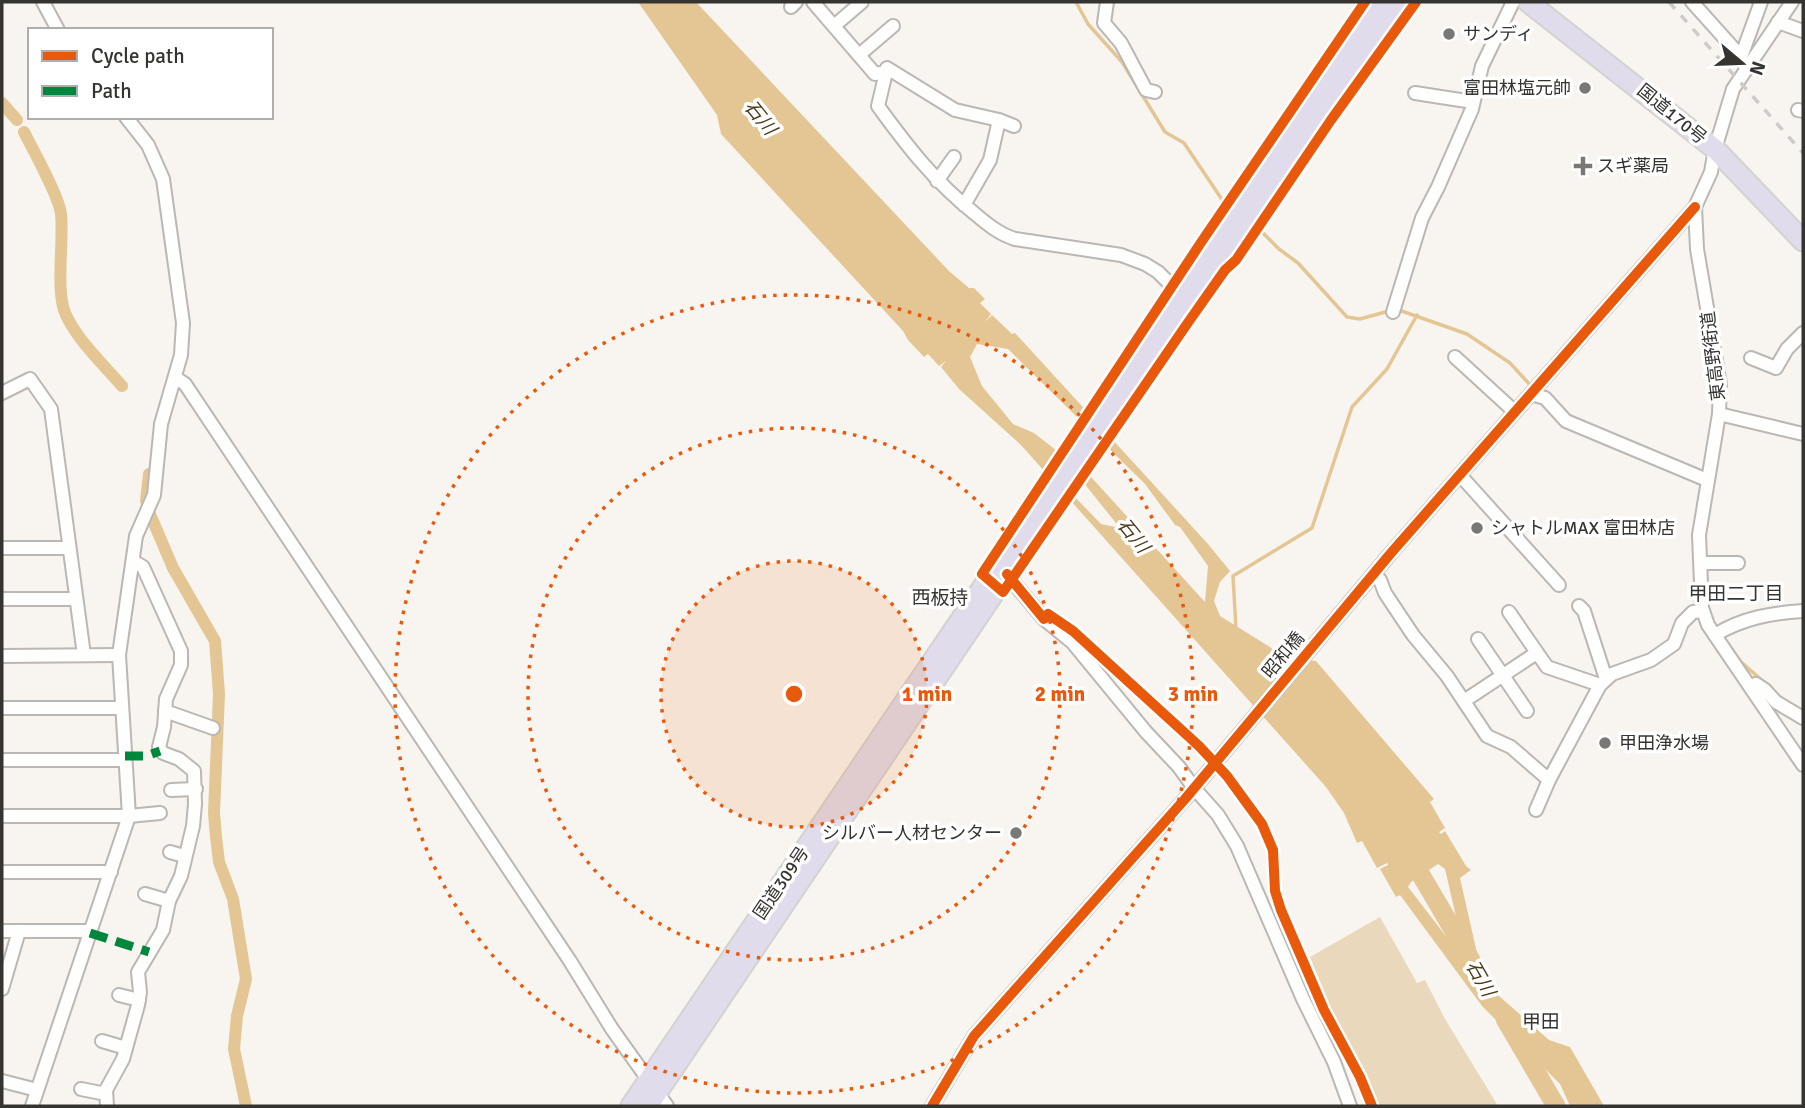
<svg xmlns="http://www.w3.org/2000/svg" width="1805" height="1108" font-family="Signika,'Noto Sans JP',sans-serif">
  <style>
    .green { fill: #e9d8bb }
    .water { fill: #e4c694; fill-rule: evenodd }
    .lines { fill: none; stroke-linecap: round; stroke-linejoin: round }
    .stream { stroke: #e4c694; stroke-width: 3.5 }
    .canal { stroke: #e4c694; stroke-width: 12 }
    .river { stroke: #e4c694; stroke-width: 19 }
    .minor-casing { stroke: #bab7b4; stroke-width: 16 }
    .highway-casing { stroke: #d4d2d0; stroke-width: 23 }
    .minor { stroke: #fefefd; stroke-width: 12 }
    .highway { stroke: #e0dceb; stroke-width: 19 }
    .rail { stroke: #cccbca; stroke-width: 3.5; stroke-dasharray: 9 9; stroke-linecap: butt }
    .quiet { stroke: #00873e; stroke-width: 9; stroke-dasharray: 18 9; stroke-linecap: butt }
    .cycleway-casing { stroke: #fff; stroke-width: 15 }
    .cycleway { stroke: #e8590c; stroke-width: 10 }
    .ring { fill: none; stroke: #e8590c; stroke-width: 3.5; stroke-dasharray: 3.5 7 }
    .poi-dot { fill: #7a7874; stroke: #fff; stroke-width: 2.5 }
    .labels { text-anchor: middle; stroke-width: 7; stroke-linejoin: round; paint-order: stroke }
    .poi-label { font-size: 18px; fill: #363431; stroke: #fff; text-anchor: start }
    .street-label { font-size: 18px; fill: #363431; stroke: #fff }
    .water-label { font-size: 19px; font-style: italic; fill: #4a391a; stroke: #fff }
    .neighbourhood-label { font-size: 19px; fill: #363431; stroke: #fff }
    .centre { fill: #e8590c; stroke: #fff; stroke-width: 3.5 }
    .ring-label { font-size: 21px; text-anchor: middle; font-weight: bold; fill: #e8590c; stroke: #fff; stroke-width: 7; stroke-linejoin: round; paint-order: stroke }
  </style>
  <rect width="100%" height="100%" fill="#f8f5f0"/>
  <!-- green -->
  <path class="green" d="M1380,917L1417,983L1425,980L1445,1019L1498,1106H1377L1366,1078L1331,1009L1310,957Z"/>
  <!-- water -->
  <path class="water" d="M638,2H696L949,271L969,288H974L985,299L980,303L991,314L985,322L992,315L1012,334L1015,333L1208,544L1230,571L1220,582L1214,601L1220,616L1286,657L1316,661L1434,799L1430,802L1445,828L1439,832L1441,834L1445,831L1466,866L1471,870L1460,878L1481,971L1498,995L1549,1040L1570,1047L1604,1106H1570L1560,1084L1482,1006L1400,895L1396,897L1380,869L1388,865L1387,863L1377,868L1362,841L1357,843L1344,813L1326,787L1021,445L959,389L941,367L946,361L939,366L928,354L924,357L908,340L903,331L721,134L717,115ZM977,344L1008,349L1145,484L1175,525L1180,527L1208,566L1205,602L1092,478L1034,433L1013,424L982,386L970,357ZM1047,468L1083,482L1120,528L1101,524ZM1438,864L1445,869L1457,921L1459,953L1408,887L1411,882Z"/>
  <g class="lines">
    <!-- stream -->
    <g class="stream">
      <path d="M1076,2L1088,24L1122,62L1165,132L1184,143L1223,201"/>
      <path d="M1261,231L1279,249L1298,263L1347,317L1360,319L1389,311"/>
      <path d="M1396,309L1467,334L1510,363L1532,387"/>
      <path d="M1706,568L1707,588"/>
      <path d="M1236,629L1233,576L1312,528L1352,407L1387,369L1417,315"/>
      <path d="M1733,652L1741,662L1765,683"/>
    </g>
    <!-- canal -->
    <g class="canal">
      <path d="M2,103L17,120"/>
      <path d="M24,132C33,150 59,196 61,214C64,241 55,293 66,315C78,341 103,364 122,386"/>
      <path d="M146,501L149,474"/>
      <path d="M150,514L173,568L215,641L219,694L214,813L216,837L219,862L233,899L246,979L237,1016L234,1049L246,1106"/>
    </g>
    <!-- river -->
    <g class="river">
      <path d="M1408,853L1471,960"/>
      <path d="M1505,1019L1556,1106"/>
    </g>
    <!-- minor casing -->
    <g class="minor-casing">
      <g id="minor">
        <path d="M43,2L58,30"/>
        <path d="M813,2L875,74L886,72"/>
        <path d="M1107,2L1104,23L1121,43L1146,90L1155,92"/>
        <path d="M1692,2L1736,51L1747,69"/>
        <path d="M1792,2L1733,89L1715,149L1711,172L1695,207L1697,249L1720,384L1719,414L1699,535L1702,608L1708,625L1803,765"/>
        <path d="M791,7L796,2"/>
        <path d="M1778,22L1803,31"/>
        <path d="M834,26L862,2"/>
        <path d="M859,55L893,26"/>
        <path d="M1741,57L1761,2"/>
        <path d="M1415,93L1473,102"/>
        <path d="M1798,110L1803,111"/>
        <path d="M999,120L1014,126"/>
        <path d="M937,181L954,157"/>
        <path d="M964,205L990,160L999,120L955,110L887,68L878,106C907,146 935,182 974,213C987,224 999,234 1015,239L1121,255L1145,264L1158,272L1181,295"/>
        <path d="M1393,312L1422,218L1438,187L1472,109L1482,66L1513,2"/>
        <path d="M1455,357L1515,412"/>
        <path d="M1751,358L1776,368L1787,349L1803,333"/>
        <path d="M176,378L185,384L570,961L612,1029L667,1106"/>
        <path d="M2,393L30,379L51,409L84,655"/>
        <path d="M1531,394L1545,398L1566,421L1707,480"/>
        <path d="M1719,414L1803,434"/>
        <path d="M1460,475L1559,585"/>
        <path d="M2,548H69"/>
        <path d="M1701,563H1738"/>
        <path d="M1003,570L1044,619L1072,642L1146,732L1179,767L1194,788L1218,815L1237,846L1303,999L1334,1062L1350,1106"/>
        <path d="M1374,574L1380,580L1385,593L1413,635L1447,676L1487,736L1511,747L1549,780L1600,685L1612,674L1651,660L1674,644L1682,623L1693,612L1703,611"/>
        <path d="M2,599H76"/>
        <path d="M1579,606L1584,611L1606,679"/>
        <path d="M1509,612L1547,667L1600,685"/>
        <path d="M1715,635C1742,618 1772,613 1803,611"/>
        <path d="M1478,639L1527,711"/>
        <path d="M2,656L119,655"/>
        <path d="M1751,688L1756,684L1765,690L1776,702L1803,718"/>
        <path d="M1464,701L1535,654"/>
        <path d="M2,708H122"/>
        <path d="M165,711L213,728"/>
        <path d="M2,760H125"/>
        <path d="M171,790L196,789"/>
        <path d="M1536,810L1549,780"/>
        <path d="M2,816H129L160,813"/>
        <path d="M170,852L184,856"/>
        <path d="M2,872H111"/>
        <path d="M145,894L169,901"/>
        <path d="M2,931H91"/>
        <path d="M2,989L19,931"/>
        <path d="M119,995L139,1000"/>
        <path d="M102,1041L126,1048"/>
        <path d="M2,1081L37,1090"/>
        <path d="M81,1089L106,1094"/>
        <path d="M32,1106L129,816L119,655L136,536L154,495L161,424L181,355L183,323L163,179L148,145L126,117"/>
        <path d="M107,1106L106,1090L123,1059L138,1005L140,992L138,972L163,930L169,901L181,876L193,826L195,804L194,771L179,759L163,753L159,747L164,727L166,699L181,665V651L143,567L133,561"/>
        <path d="M932,1106L974,1036L1185,799L1391,553L1695,207"/>
      </g>
    </g>
    <!-- highway casing -->
    <g class="highway-casing">
      <g id="highway">
        <path d="M1528,2L1715,149L1803,241"/>
        <path d="M631,1106L1301,118L1378,2"/>
        <path d="M648,1106L998,587L1400,2"/>
      </g>
    </g>
    <!-- minor -->
    <use href="#minor" class="minor"/>
    <!-- highway -->
    <use href="#highway" class="highway"/>
    <!-- rail -->
    <path class="rail" d="M1669,2L1803,153"/>
    <!-- quiet -->
    <g class="quiet">
      <path d="M125,756H146L160,751"/>
      <path d="M90,933L149,952"/>
    </g>
    <!-- cycleway casing -->
    <g class="cycleway-casing">
      <g id="cycleway">
        <path d="M1365,2L1202,241L982,574L1003,592L1187,324L1225,270L1236,260L1331,120L1416,2"/>
        <path d="M1007,574L1044,619L1048,614L1073,631L1199,746L1227,776L1262,824L1273,850L1275,891L1281,910L1324,1010L1360,1077L1372,1106"/>
        <path d="M932,1106L974,1036L1185,799L1391,553L1695,207"/>
      </g>
    </g>
    <!-- cycleway -->
    <use href="#cycleway" class="cycleway"/>
  </g>
  <!-- distance rings -->
  <circle cx="794" cy="694" r="133" fill="#e8590c" fill-opacity=".12"/>
  <g class="ring">
    <circle cx="794" cy="694" r="133"/>
    <circle cx="794" cy="694" r="266"/>
    <circle cx="794" cy="694" r="399"/>
  </g>
  <!-- markers -->
  <g class="poi-dot">
    <circle cx="1449" cy="34" r="7"/>
    <circle cx="1585" cy="88" r="7"/>
    <path d="M1579.5 155.5h7v7h7v7h-7v7h-7v-7h-7v-7h7z"/>
    <circle cx="1477" cy="528" r="7"/>
    <circle cx="1605" cy="743" r="7"/>
    <circle cx="1016" cy="833" r="7"/>
  </g>
  <g class="labels">
    <!-- poi labels -->
    <g class="poi-label">
      <text x="1463" y="40">サンディ</text>
      <text x="1571" y="94" text-anchor="end">富田林塩元帥</text>
      <text x="1597" y="172">スギ薬局</text>
      <text x="1491" y="534">シャトルMAX 富田林店</text>
      <text x="1619" y="749">甲田浄水場</text>
      <text x="1002" y="839" text-anchor="end">シルバー人材センター</text>
    </g>
    <!-- street labels -->
    <g class="street-label">
      <text transform="translate(1672 114) rotate(39)" y="6">国道170号</text>
      <text transform="translate(1713 356) rotate(-97)" y="6">東高野街道</text>
      <text transform="translate(1283 655) rotate(-50)" y="6">昭和橋</text>
      <text transform="translate(781 883) rotate(-56)" y="6">国道309号</text>
    </g>
    <!-- water labels -->
    <g class="water-label">
      <text transform="translate(761 117) rotate(51)" y="7">石川</text>
      <text transform="translate(1134 535) rotate(51)" y="7">石川</text>
      <text transform="translate(1481 978) rotate(60)" y="7">石川</text>
    </g>
    <!-- neighbourhood labels -->
    <g class="neighbourhood-label">
      <text x="1736" y="600">甲田二丁目</text>
      <text x="940" y="604">西板持</text>
      <text x="1541" y="1028">甲田</text>
    </g>
  </g>
  <circle cx="794" cy="694" r="10" class="centre"/>
  <g class="ring-label">
    <text x="927" y="701">1 min</text>
    <text x="1060" y="701">2 min</text>
    <text x="1193" y="701">3 min</text>
  </g>
  <!-- border -->
  <rect width="1805" height="1108" fill="none" stroke="#363431" stroke-width="7"/>
  <!-- legend -->
  <rect x="28" y="28" width="245" height="91" fill="#ffffff" stroke="#afaead" stroke-width="2"/>
  <rect x="42" y="51" width="35" height="10" fill="#e8590c" stroke="#afaead" stroke-width="2"/>
  <text x="91" y="63" font-size="21" fill="#363431">Cycle path</text>
  <rect x="42" y="86" width="35" height="10" fill="#00873e" stroke="#afaead" stroke-width="2"/>
  <text x="91" y="98" font-size="21" fill="#363431">Path</text>
  <!-- north arrow -->
  <g transform="translate(1742 63) rotate(109)" stroke="#ffffff" stroke-width="5" paint-order="stroke">
  <path d="M0-5L12 26L0 18L-12 26Z" fill="#363431"/>
  <text y="-10" font-size="19" font-weight="bold" text-anchor="middle" fill="#363431">N</text>
  </g>
</svg>
